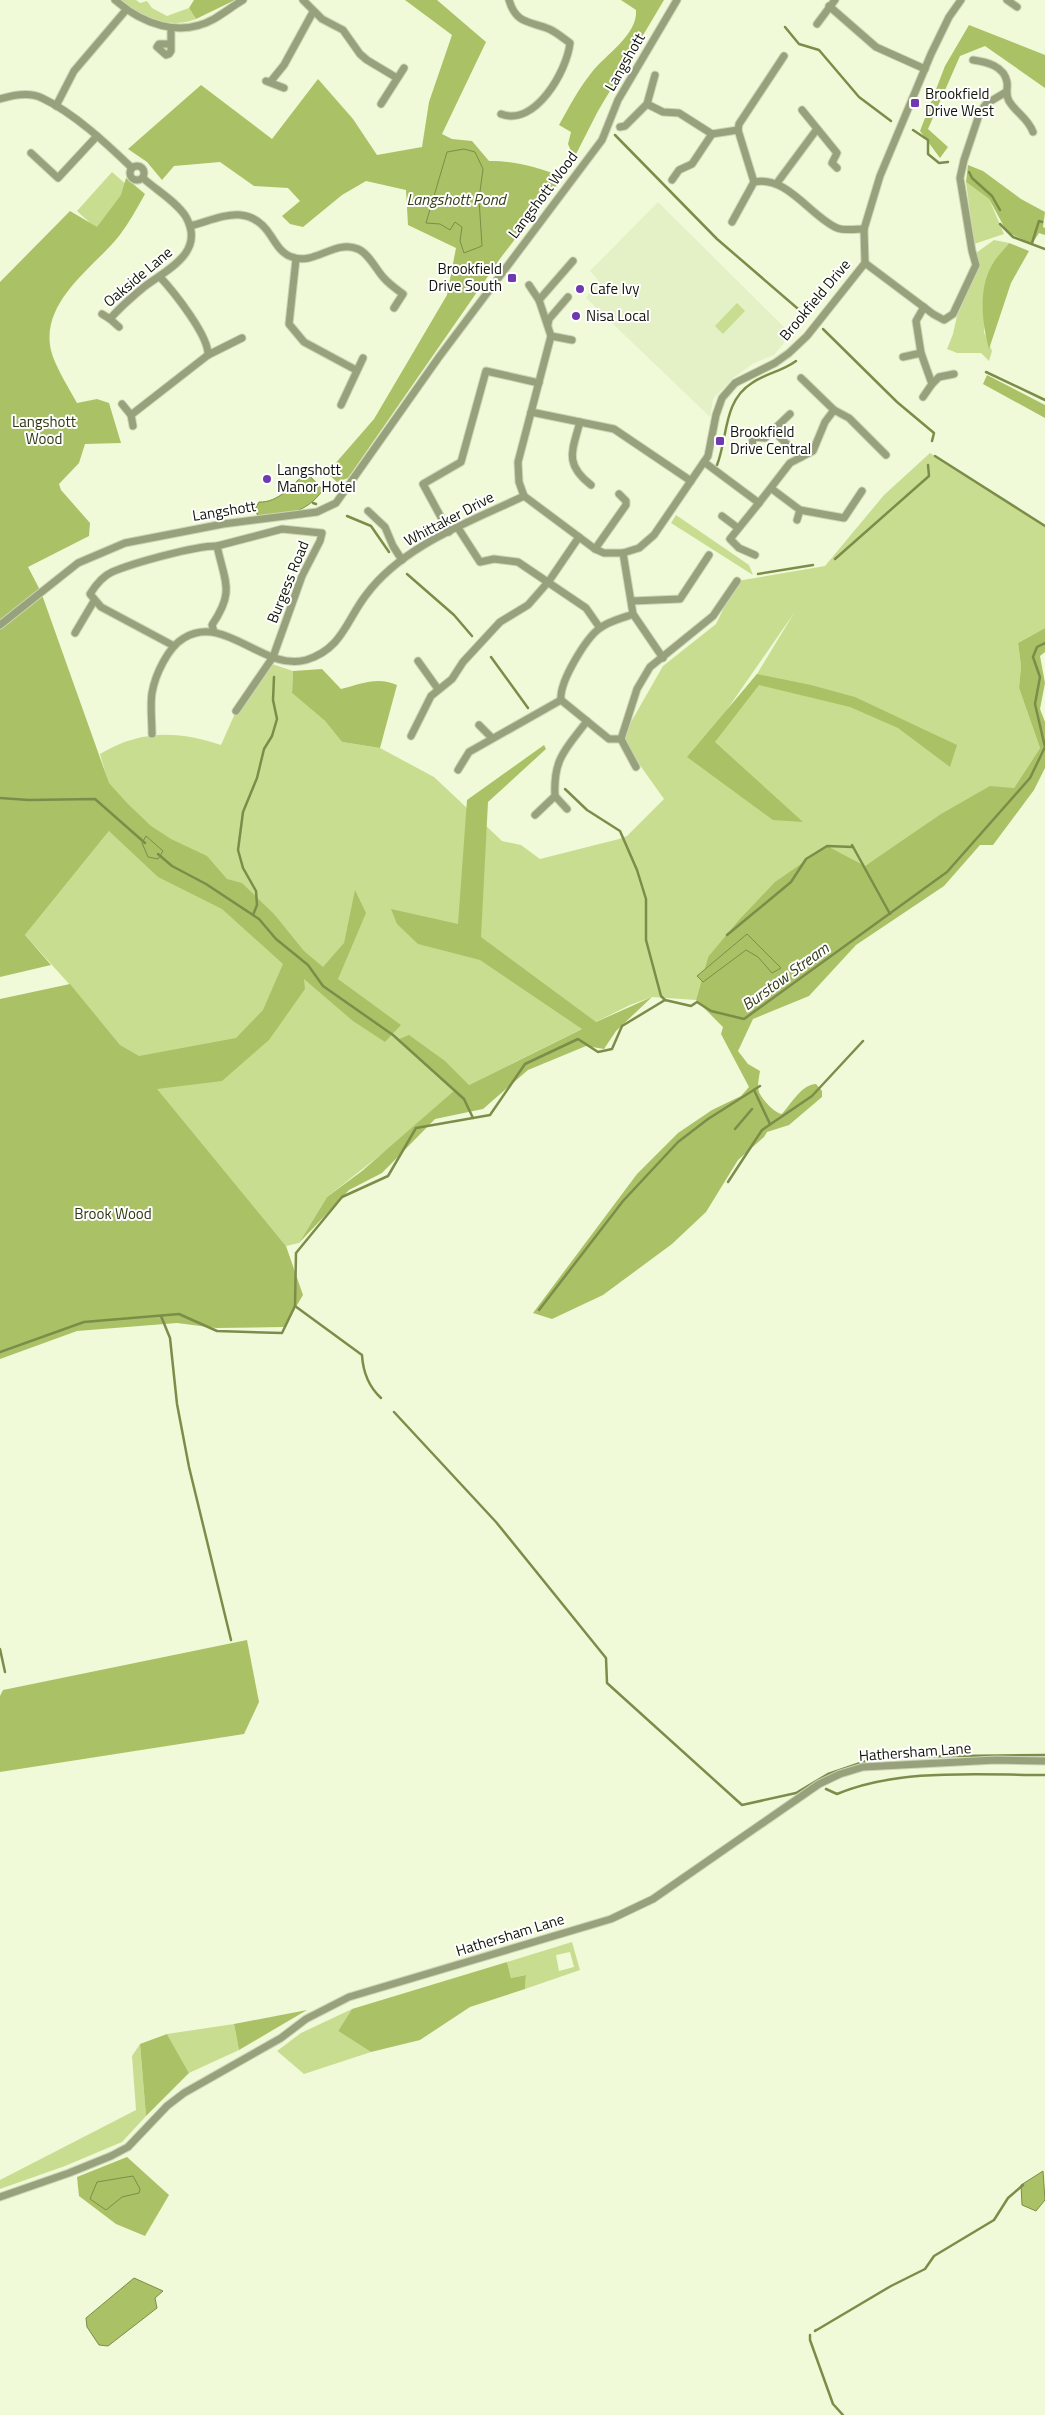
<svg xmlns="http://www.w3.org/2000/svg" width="1045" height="2415" font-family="'Titillium Web',sans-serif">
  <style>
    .built { fill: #e4f0c6 }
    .green { fill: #c9dd91; fill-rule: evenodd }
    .forest { fill: #abc166 }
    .water { fill: #aac165; stroke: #7c8d49 }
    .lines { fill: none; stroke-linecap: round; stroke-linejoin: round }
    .stream { stroke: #7c8d49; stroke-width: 2.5 }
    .street-casing { stroke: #ccd5b7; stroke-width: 9 }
    .street { stroke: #97a17c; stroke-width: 7 }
    .poi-dot { fill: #6f39b0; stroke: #fff; stroke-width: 2 }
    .labels { text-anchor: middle; stroke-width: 4; stroke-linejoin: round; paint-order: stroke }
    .street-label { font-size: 15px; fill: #121509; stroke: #fff }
    .poi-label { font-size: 15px; fill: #121509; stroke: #fff; text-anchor: start }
    .park-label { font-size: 15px; fill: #2f3811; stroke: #fff }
    .water-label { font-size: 16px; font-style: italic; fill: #363f19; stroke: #fff }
  </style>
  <rect width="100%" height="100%" fill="#f0fad8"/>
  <!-- built -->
  <path class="built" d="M658,202L791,334L774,355L754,363L733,378L713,399L710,417L586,298L598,280L590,271Z"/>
  <!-- green -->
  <g class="green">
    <path d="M121,0H136L140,3L147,1L152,8L167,16L189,8L196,19C169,30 142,17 121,0Z"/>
    <path d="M112,172L136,193L101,233L77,211Z"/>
    <path d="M966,182L989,199L1004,234L974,244Z"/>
    <path d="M994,240L1009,243L990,270L984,332L992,351L989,361L981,353H957L947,349L953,334L957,316L980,264L976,253Z"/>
    <path d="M737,303L745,311L723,334L715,326Z"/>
    <path d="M930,453L1045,526V628L1018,643L1021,666L1019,688L1040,748L1014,788L902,842L865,866L708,957L696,1000L652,997L630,1005L469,1085L327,1197L299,1243L286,1246L70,985L25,935L109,831L108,782L100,754C139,730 178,730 221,745L236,711L269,663L293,671L292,693L325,721L342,742L380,748L434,777L502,841L521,845L540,859L619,839L627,836L664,799L632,754L624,738L627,729L663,666L716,624L737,581L825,566L884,495ZM794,613L757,674L724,714Z"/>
    <path d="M676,515L749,565L753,575L671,523Z"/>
    <path d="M572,1942L580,1970L525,1989L526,1975L511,1978L507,1962ZM570,1952L574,1967L559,1971L556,1955Z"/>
    <path d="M352,2009L338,2031L371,2052L304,2074L277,2051L301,2033Z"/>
    <path d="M234,2024L239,2050L189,2073L167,2034Z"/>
    <path d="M140,2044L146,2116L122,2142L65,2166L0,2189V2180L136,2110L132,2056Z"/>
  </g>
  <!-- forest -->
  <g class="forest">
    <path d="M194,0H235L196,19L189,8Z"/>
    <path d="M405,0H437L486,42L442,134L452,139L472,141L489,161C516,161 537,167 563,177L502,256L348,478L337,482L327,473L374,419L447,295L456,248L408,225L406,190L366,181L342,195L303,227L290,224L282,216L300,201L288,188L254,186L220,162L174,166L162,180L147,162L128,149L201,85L272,139L318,79L353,119L377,155L422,147L429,102L452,35Z"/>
    <path d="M621,0H664L598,111L574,158L568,144L571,132L559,125C569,107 579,88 592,72C605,55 638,35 636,10Z"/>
    <path d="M969,25L1045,55V88L985,46L960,56L928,129L948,147L940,158L920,131L945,66Z"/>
    <path d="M968,165L983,171L1021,199L1045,212L1043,227L1045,228V235L1039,233L1032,244L1007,232L989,199L966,182Z"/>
    <path d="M126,178L145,194C137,208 129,223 119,236C94,267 44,299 50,345C52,362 69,388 77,403L97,399L109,403L121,443L85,444L79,463L59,484L61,490L90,523L89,536L28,567L41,592L109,783L127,803L151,826L171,839L207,856L227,879L242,883L274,914L304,951L323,967L344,943L355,890L366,913L338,979L401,1025L385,1042L353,1021L304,979L305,989L269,1040L222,1081L157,1089L286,1246L303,1295L284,1327L216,1328L177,1323L77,1331L0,1359V999L70,984L120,1045L139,1056L236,1038L263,1010L283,964L222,909L158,877L109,831L25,935L51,965L0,977V282L70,211L97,227L121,195Z"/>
    <path d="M1009,243L1029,251L1011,283L989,349C982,323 978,289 992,265C996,257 1004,250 1009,243Z"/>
    <path d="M987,375L1045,405V418L983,384Z"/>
    <path d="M1045,628V652L1040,656L1045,683L1040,709L1045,722V768L1034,790L993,845H980L944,886L856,945L809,996L753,1019L738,1051L748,1064L760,1071C759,1078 757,1085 759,1092C762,1099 774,1113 782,1114C791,1104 802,1084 816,1084L822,1091V1097L789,1125L767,1132L764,1137L738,1160L706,1212L672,1244L603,1295L552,1319L533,1313L637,1174L678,1133L712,1110L741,1096L749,1087L721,1034L723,1027L696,1000L708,957L739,920L775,882L827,846L865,866L941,814L990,786L1014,788L1040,748L1019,688L1021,666L1018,643Z"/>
    <path d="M322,669L341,689C360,684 378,676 397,685L380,748L342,742L325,721L292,693L293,671Z"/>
    <path d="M757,674L811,685L855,697L957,745L950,767L898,728L850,707L759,685L715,742L803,822L773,820L687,757Z"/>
    <path d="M544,745L546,749L488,802L481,937L596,1022L652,997L616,1031L604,1049L586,1046L528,1070L483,1109L435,1119L382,1173L349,1190L299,1243L327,1197L362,1171L455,1090L397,1040L409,1035L445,1061L469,1085L582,1029L480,960L418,944L397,924L391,909L458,924L467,800Z"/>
    <path d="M247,1640L259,1702L244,1734L0,1772V1696L3,1690Z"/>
    <path d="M507,1962L511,1978L526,1975L525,1989L470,2007L420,2040L371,2052L338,2031L352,2009Z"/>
    <path d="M307,2010L239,2050L234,2024Z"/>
    <path d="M167,2034L189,2073L146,2116L140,2044Z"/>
    <path d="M127,2157L169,2195L145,2236L116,2224L79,2196L77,2177Z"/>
  </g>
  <!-- water -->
  <g class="water">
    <path d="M464,149L475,152L483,169L479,199L482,246L464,253L460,241L462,227L455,222L450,230L440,224L426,223L447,152Z"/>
    <path d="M306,472L323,490C305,514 287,515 258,516L255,509L259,502C278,503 293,485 306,472Z"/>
    <path d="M146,836L163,851L158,859L148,857L142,843Z"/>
    <path d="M747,934L781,968L772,973L758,957L746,950L703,982L697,976Z"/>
    <path d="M1043,2171L1045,2200L1036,2211L1022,2205L1021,2185Z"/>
    <path d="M133,2176L140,2189L139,2193L122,2197L106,2210L90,2199L97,2182Z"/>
    <path d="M134,2278L163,2291L155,2298L157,2308L108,2346L99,2345L87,2327L86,2318Z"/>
  </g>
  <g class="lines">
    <!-- stream -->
    <g class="stream">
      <path d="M785,27L799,44L819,50L859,97L891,121"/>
      <path d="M913,130L928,140V154L939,163L948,162"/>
      <path d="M615,135L717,239L804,314"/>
      <path d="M969,172L972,178L992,196L1000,210"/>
      <path d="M1000,224L1013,237L1045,249"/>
      <path d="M1032,243L1039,221L1042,222"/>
      <path d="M823,329L897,402L934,433L932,441"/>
      <path d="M986,372L1045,400"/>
      <path d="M935,456L1045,526"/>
      <path d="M717,465C728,437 723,401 752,383C766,373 781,372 796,361"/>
      <path d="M313,503L316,504"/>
      <path d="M347,516L371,526L389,552"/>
      <path d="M835,559L929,476L928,465"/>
      <path d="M407,574L454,615L472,636"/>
      <path d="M758,574L813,565"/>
      <path d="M491,657L528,708"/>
      <path d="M565,789L587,810L620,831L637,870L646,899V940L661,996L665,1000"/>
      <path d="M0,798L29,800L95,799L145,843"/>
      <path d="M852,845L890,914"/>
      <path d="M158,854L172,866L206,884L259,919L276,939L308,965L323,986L393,1035L464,1099L473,1118"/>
      <path d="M253,915L257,905L256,891L243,868L238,850L243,812L257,778L264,749L272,736L277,719L273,700L274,677"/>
      <path d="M727,935L791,882L806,859L827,846L853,847"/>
      <path d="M754,1090L770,1124"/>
      <path d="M735,1129L752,1109"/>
      <path d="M728,1182L762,1130L812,1096L863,1041"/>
      <path d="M295,1306L362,1355C363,1372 368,1386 381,1398"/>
      <path d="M539,1310L623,1201L678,1142L708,1119L760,1086"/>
      <path d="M161,1316L170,1338L177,1404L189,1467L231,1640"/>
      <path d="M0,1352L84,1322L179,1314L217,1331L282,1333L295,1306L296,1253L342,1197L388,1176L416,1128L490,1115L525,1064L578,1039L598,1052L612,1049L622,1026L665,1000L691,1006L697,1002L711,1011L744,1019L947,872L1030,778L1045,747L1035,704L1040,677L1033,657L1037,647L1045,643"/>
      <path d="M394,1412L496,1522L606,1658L607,1683L742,1805L796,1793L828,1774L875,1758"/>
      <path d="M0,1649L5,1672"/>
      <path d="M879,1757L1045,1755"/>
      <path d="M826,1789L837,1794C899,1768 978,1775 1045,1775"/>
      <path d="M816,2330L815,2331L891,2286L925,2269L934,2256L994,2220L1008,2198L1023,2185"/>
      <path d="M810,2335V2340L833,2404L843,2415"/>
    </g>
    <!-- street casing -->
    <g class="street-casing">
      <g id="street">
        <path d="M115,0C142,24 180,38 214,19C224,13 233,6 243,0"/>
        <path d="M303,0L322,19L343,30L360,54L367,60L397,78"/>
        <path d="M1007,0L1017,7"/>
        <path d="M829,6L876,47L925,69"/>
        <path d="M817,24L835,0"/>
        <path d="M171,44H159L157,47L166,55L169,54L171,51V28"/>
        <path d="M973,60C987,62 1004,66 1007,82C1008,89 1005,94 1009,101C1016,113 1028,118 1033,132"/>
        <path d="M266,81L284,88"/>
        <path d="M271,81L284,65L313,12"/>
        <path d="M0,99C13,95 30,92 42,98C74,113 107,144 132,168"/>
        <path d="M381,104L404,68"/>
        <path d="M647,104L663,112L679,113L712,134L738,130"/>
        <path d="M56,106L74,71L126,10"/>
        <path d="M802,110L837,153L832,163L837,168"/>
        <path d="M501,114C535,127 567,71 570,43C563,38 556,32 549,29C529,21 516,24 509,0"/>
        <path d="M620,127L625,126L647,104L655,75"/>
        <path d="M31,153L58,178L97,136"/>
        <circle cx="137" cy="173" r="7"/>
        <path d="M672,180L679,170L692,164L712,134"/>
        <path d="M754,182L738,130L739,124L784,56"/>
        <path d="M777,183L817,129"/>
        <path d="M732,222L754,182C787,175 810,216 837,228C844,231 857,229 864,229"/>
        <path d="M190,226C221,218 249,201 271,236C276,244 282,254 292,257C314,266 335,239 358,249C368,253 376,269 383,277C388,283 396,289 403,294L394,308"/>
        <path d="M296,259L289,324L304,342L356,370"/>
        <path d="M865,263L933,314L944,320L953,314L976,265L972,251L960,178L964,160L980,112L986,104L1006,92"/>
        <path d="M529,285L539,300L551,336L518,462L519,482L524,496L595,549L604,553H623L639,548L654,535L708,456L716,415L722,398L735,383L775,363L789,353L807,336L865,263L864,229L880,176L931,54L949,17L961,0"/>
        <path d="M539,300L573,261"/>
        <path d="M102,314L110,319C120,307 132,297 144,287C166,270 206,253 186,217C177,202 156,190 143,178"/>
        <path d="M110,319L119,327"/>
        <path d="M548,324L549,319L568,297"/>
        <path d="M551,336L572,340"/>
        <path d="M208,355L242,338"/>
        <path d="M903,357L921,353"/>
        <path d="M932,384L939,377L954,374"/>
        <path d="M923,397L932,384L921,353L916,321L924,307"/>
        <path d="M122,404L131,415"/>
        <path d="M341,405L363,358"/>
        <path d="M834,410L849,418L886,455"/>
        <path d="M531,412L614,429L691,481"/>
        <path d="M580,422C572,451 564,464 591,485"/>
        <path d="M133,426L131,415L208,355C209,336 174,292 160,277"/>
        <path d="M773,431L801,457"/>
        <path d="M752,448L753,437L765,438L790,414"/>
        <path d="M704,462L759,503L790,463L813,451L825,422L834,410L801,378"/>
        <path d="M772,489L800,510L844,518L862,491"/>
        <path d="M368,511L385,527L393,546L402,560"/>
        <path d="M722,516L738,528"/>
        <path d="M797,520L800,510"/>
        <path d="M458,528L480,562L494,559L518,562L586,608L600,628"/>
        <path d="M449,532L423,484L461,462L486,371L539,383"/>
        <path d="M217,546L282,529L322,533L320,541L302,576L273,657L236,711"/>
        <path d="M595,549L626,505V501L619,494"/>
        <path d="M623,553L633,614L663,658"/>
        <path d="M755,555L739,548L730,539L759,503"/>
        <path d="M632,601L680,599L709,555"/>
        <path d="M0,625L78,563L125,543L223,524L317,512L336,503L439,357L602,140L618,100L677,0"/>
        <path d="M75,633L94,601"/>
        <path d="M174,646L101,607L90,594C95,586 103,576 112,572C133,563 194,546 217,546C225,583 235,591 212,625L214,632"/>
        <path d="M418,661L438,689"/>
        <path d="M561,700L609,739H621L636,767"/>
        <path d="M479,725L492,738"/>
        <path d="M152,734C152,721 150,706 152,693C155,675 168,647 184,638C225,613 264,672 306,660C342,649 346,621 366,595C403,545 470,522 524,496"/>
        <path d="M411,736L431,696L452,679L463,662L500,622L528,605L549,581L579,537"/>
        <path d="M621,739L637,689L650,667L713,616L737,581"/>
        <path d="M458,770L469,752L561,700C559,682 586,638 600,628C609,621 623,618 633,614"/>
        <path d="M555,796L567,809"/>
        <path d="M535,815L555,796C553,758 566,749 587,721"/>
        <path d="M0,2197L69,2173L111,2156L128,2147L167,2106L184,2093L281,2038L306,2019L349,1997L611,1919L653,1899L819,1784L840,1774L863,1767L996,1760L1045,1761"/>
      </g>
    </g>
    <!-- street -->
    <use href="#street" class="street"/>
  </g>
  <!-- markers -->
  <g class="poi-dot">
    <rect x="910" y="98" width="10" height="10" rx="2.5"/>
    <rect x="507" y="273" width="10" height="10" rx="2.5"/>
    <circle cx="580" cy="289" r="5"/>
    <circle cx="576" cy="316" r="5"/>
    <rect x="715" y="436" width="10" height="10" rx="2.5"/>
    <circle cx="267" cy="479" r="5"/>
  </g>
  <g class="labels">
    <!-- street labels -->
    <g class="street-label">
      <text transform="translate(625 62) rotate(-60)" y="5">Langshott</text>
      <text transform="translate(543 195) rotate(-53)" y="5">Langshott Wood</text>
      <text transform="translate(138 277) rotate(-40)" y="5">Oakside Lane</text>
      <text transform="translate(815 300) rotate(-50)" y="5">Brookfield Drive</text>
      <text transform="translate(224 511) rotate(-9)" y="5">Langshott</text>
      <text transform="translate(449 519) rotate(-28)" y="5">Whittaker Drive</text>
      <text transform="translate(288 582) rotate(-68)" y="5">Burgess Road</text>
      <text transform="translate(915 1752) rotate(-4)" y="5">Hathersham Lane</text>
      <text transform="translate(510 1935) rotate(-17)" y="5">Hathersham Lane</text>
    </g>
    <!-- poi labels -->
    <g class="poi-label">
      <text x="925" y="99">Brookfield<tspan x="925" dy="17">Drive West</tspan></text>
      <text x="502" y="274" text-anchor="end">Brookfield<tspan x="502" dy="17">Drive South</tspan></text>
      <text x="590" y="294">Cafe Ivy</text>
      <text x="586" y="321">Nisa Local</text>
      <text x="730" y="437">Brookfield<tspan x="730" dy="17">Drive Central</tspan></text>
      <text x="277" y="475">Langshott<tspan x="277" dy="17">Manor Hotel</tspan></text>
    </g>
    <!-- park labels -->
    <g class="park-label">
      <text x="44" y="427">Langshott<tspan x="44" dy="17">Wood</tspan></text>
      <text x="113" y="1219">Brook Wood</text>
    </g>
    <!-- water labels -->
    <g class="water-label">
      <text x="456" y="205">Langshott Pond</text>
      <text transform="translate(785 976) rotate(-36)" y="6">Burstow Stream</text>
    </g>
  </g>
</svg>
